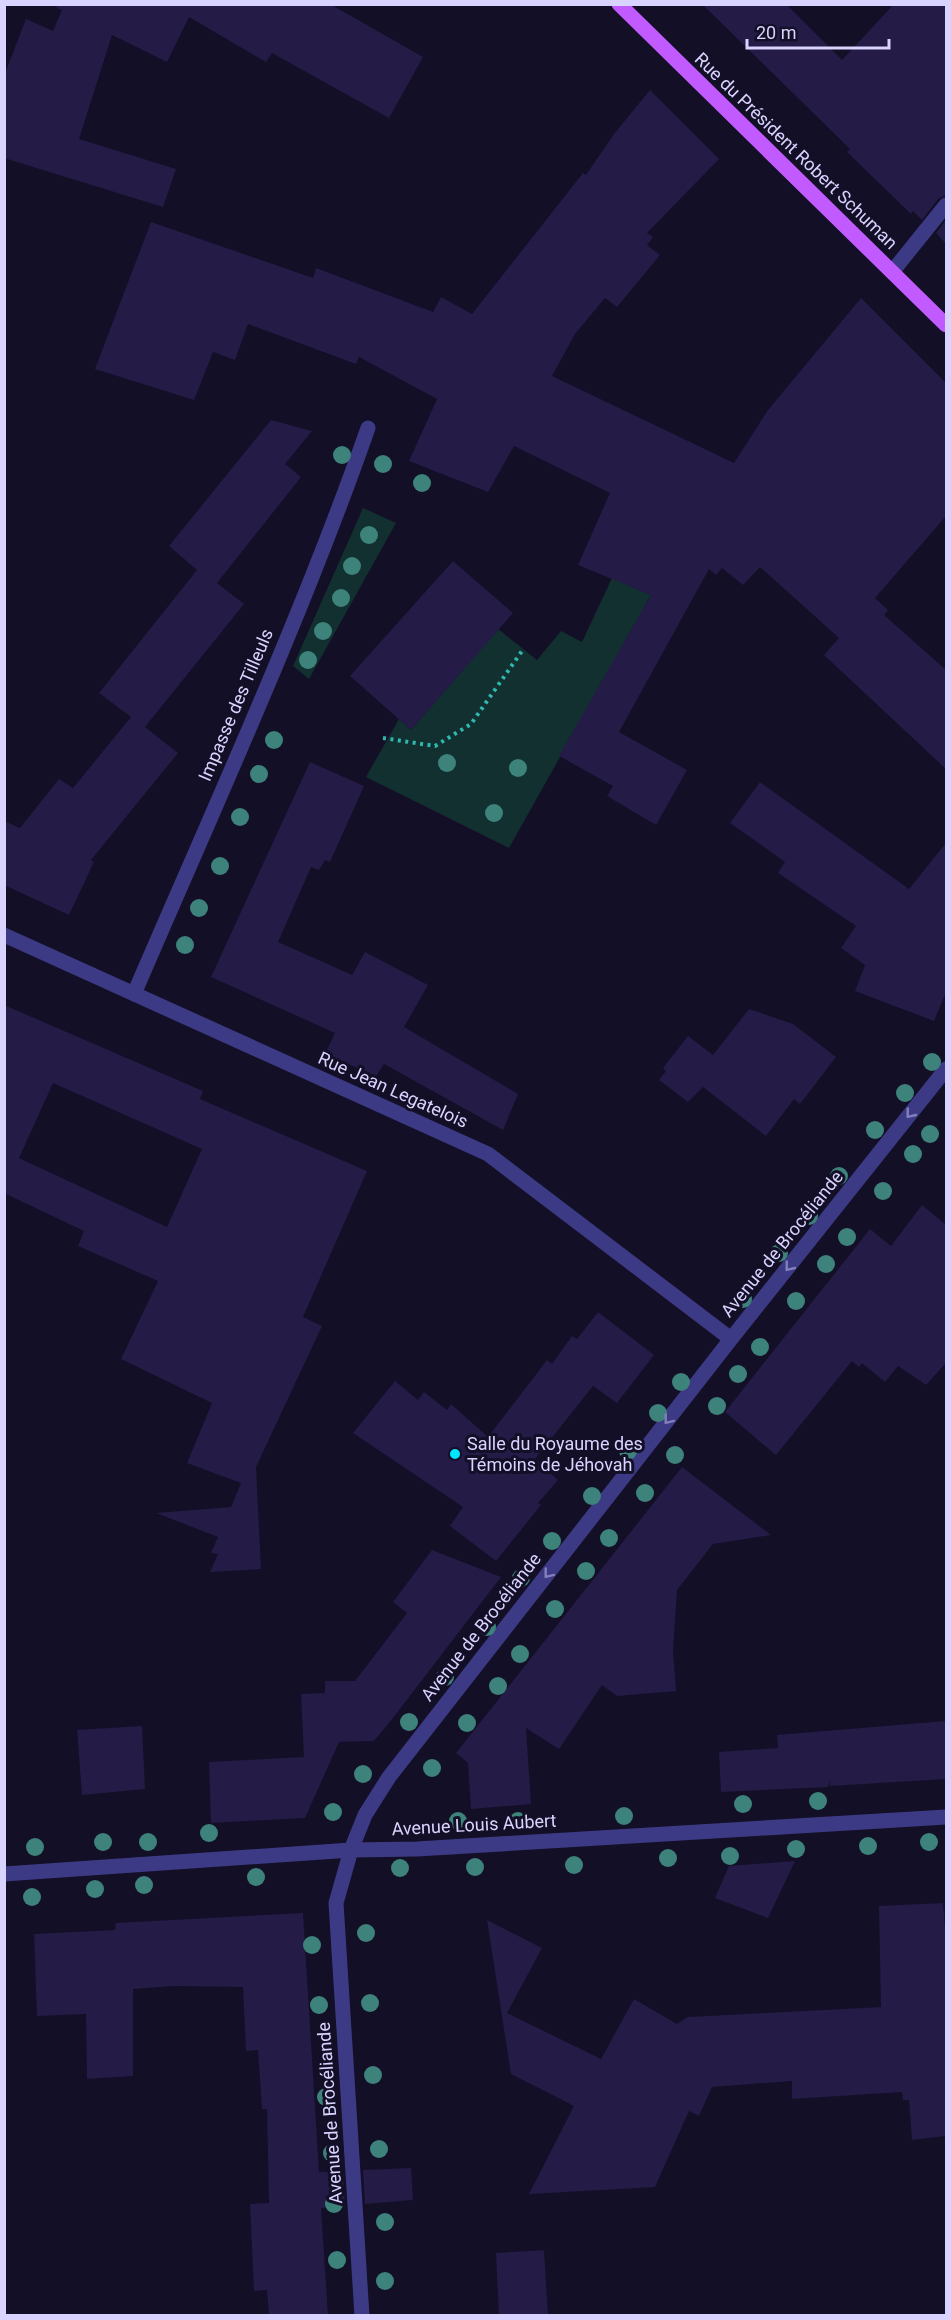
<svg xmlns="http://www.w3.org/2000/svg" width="951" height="2320" font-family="Roboto,sans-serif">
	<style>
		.green { fill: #12302f }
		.building { fill: #241b47; fill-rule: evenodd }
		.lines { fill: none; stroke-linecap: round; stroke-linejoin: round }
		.path { stroke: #2fb8b0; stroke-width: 4; stroke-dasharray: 3 4.5; stroke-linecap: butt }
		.minor { stroke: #3d3a85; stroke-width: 15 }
		.major { stroke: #c25bff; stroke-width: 15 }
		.tree { fill: #3d827b }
		.oneway { stroke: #837fbc }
		.poi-dot { fill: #00e5ff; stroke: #130f26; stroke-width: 2 }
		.labels { text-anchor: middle; stroke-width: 6; stroke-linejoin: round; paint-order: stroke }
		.street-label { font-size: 18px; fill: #d9d4ff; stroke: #130f26 }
		.poi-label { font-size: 18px; fill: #d9d4ff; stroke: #130f26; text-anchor: start }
	</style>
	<rect width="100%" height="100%" fill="#130f26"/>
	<!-- green -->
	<path class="green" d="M363,508l33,15 -87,156 -16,-13z
		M612,578l39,17 -142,253 -143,-71 33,-58 12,11 87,-101 39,31 24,-29 21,11z"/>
	<!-- building -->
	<path class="building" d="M50,4h280l93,53 -34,61 -117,-65 -6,9 -77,-45 -22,45 -55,-27 -33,104 97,30 -13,38 -159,-49v-82l22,-57 27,12 9,-21z
		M702,4h84l56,56 52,-56h52v191l-8,4 -16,21 -9,-9 -2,3 -64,-62 3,-3z
		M650,90l69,69 -72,74 6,4 -6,8 13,10 -43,52 -12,-9 -30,36 -23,42 182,87 34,-53 93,-112 85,85v133l-71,82 13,12 -4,5 62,55v99l-122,-114 15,-17 -79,-71 -17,18 -21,-17 -6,7 -7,-6 -90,163 68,38 -31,55 -49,-29 6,-10 -54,-30 92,-161 -73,-30 32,-72 -96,-47 -26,46 -79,-31 28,-62 -78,-42 -3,7 -108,-40 -13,36 -22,-8 -19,48 -99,-31 56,-147 162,56 3,-10 117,44 8,-15 31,17 111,-141 3,2 28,-41z
		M946,220v24l-10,-11z
		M271,420l41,11 -27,33 16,13 -84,106 27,21 -99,123 33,26 -87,107 3,2 -25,53 -65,-30v-64l16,7 39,-49 14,9 58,-71 -32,-24 98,-123 -28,-24z
		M453,561l60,52 -102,117 -61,-54z
		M310,762l54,24 -34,76 -5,-2 -6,10 -8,-3 -33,75 74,33 13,-23 63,33 -24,42 114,67 -15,36 -119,-66 -8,12 -51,-22 10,-21 -124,-56z
		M760,782l149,107 37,-46v149l-12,29 -79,-30 10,-26 -24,-17 15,-22 -78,-53 7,-11 -55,-39z
		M4,1005l199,86 -3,8 167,72 -64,146 19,9 -66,141 5,102 -51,3 8,-18 -7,-1 7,-16 -62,-24 75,-6 10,-24 -54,-20 25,-60 -91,-44 37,-78 -80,-35 6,-15 -80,-38zM53,1083l149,66 -35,78 -148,-69z
		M749,1009l44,15 43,33 -36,47 -6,-5 -28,37 -63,-49 -15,15 -29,-22 7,-9 -3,-3 25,-32 25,19z
		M922,1205l24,20v138l-20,22 -28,-19 -13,16 -23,-19 -3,4 -7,-6 -76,94 -51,-43 145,-183 21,17z
		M598,1312l56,43 -37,48 -24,-17 -58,73 23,21 -20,23 3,2 -45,56 -46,-35 13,-19 -110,-74 42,-52 23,19 6,-8 23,18 4,-6 37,33 59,-77 5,4 20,-28 5,3z
		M682,1467l89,68 -58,9 -36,46 -4,60 3,41 -59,5 -15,-11 -43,64 -33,-21 5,76 -60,5 -3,-46 -12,-10z
		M432,1550l69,27 -108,141 -19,23 -35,1 -34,76 -94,5 -2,-61 95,-5 -3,-63 24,-1v-12h30l52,-68 -14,-11z
		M946,1721v58l-116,7v-5l-2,6 -107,5 -2,-40 59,-4 -1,-13z
		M142,1726l3,63 -63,6 -5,-65z
		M795,1861l-27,57 -53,-20 14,-32z
		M943,1903l2,24h1v209l-34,4 -3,-40h-6l-1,-8 -110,7v-18l-80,6 -13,29 -10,-5 -34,76 -126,7 45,-88 -63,-32 -24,-154 55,28 -35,65 94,46 33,-60 43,25 11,-7 193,-10 -2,-101z
		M303,1913l16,259 24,-1 2,35 -24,2 7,108h-59l-2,-26 -13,1 -4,-87 19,-1 -2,-94h-5l-4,-59 -12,1 -3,-64 -69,-1 -41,3v87l-46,3 -1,-65 -49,2 -3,-82 81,-4 1,-7z
		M411,2168l2,32 -48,4 -2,-34z
		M544,2250l4,66h-49l-3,-63z"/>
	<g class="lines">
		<!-- path -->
		<path class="path" d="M383,738l52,8 36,-22 51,-73"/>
		<!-- minor -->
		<path class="minor" d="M892,272l54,-67
			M4,935l484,219 243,185
			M134,994c80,-186 167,-375 234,-566
			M4,1874l347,-24 66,-1 529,-32
			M362,2316l-26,-413 15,-53 14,-35 24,-38 342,-438 215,-270"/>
		<!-- major -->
		<path class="major" d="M619,4l327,321"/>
	</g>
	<!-- trees -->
	<g class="tree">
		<circle cx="342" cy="455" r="9"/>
		<circle cx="383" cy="464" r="9"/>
		<circle cx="422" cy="483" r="9"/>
		<circle cx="369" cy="535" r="9"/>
		<circle cx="352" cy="566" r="9"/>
		<circle cx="341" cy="598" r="9"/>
		<circle cx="323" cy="631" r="9"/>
		<circle cx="308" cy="660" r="9"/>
		<circle cx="274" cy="740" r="9"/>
		<circle cx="447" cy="763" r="9"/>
		<circle cx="518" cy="768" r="9"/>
		<circle cx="259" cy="774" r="9"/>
		<circle cx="494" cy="813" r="9"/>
		<circle cx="240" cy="817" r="9"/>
		<circle cx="220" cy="866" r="9"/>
		<circle cx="199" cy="908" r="9"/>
		<circle cx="185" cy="945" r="9"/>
		<circle cx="932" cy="1062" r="9"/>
		<circle cx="905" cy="1093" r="9"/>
		<circle cx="875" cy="1130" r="9"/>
		<circle cx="930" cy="1134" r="9"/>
		<circle cx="913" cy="1154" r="9"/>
		<circle cx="839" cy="1176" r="9"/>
		<circle cx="883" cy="1191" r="9"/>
		<circle cx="809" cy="1216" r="9"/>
		<circle cx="847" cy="1237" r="9"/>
		<circle cx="779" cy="1253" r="9"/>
		<circle cx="826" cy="1264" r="9"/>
		<circle cx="743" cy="1299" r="9"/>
		<circle cx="796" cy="1301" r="9"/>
		<circle cx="760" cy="1347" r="9"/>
		<circle cx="738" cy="1374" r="9"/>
		<circle cx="681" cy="1382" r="9"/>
		<circle cx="717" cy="1406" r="9"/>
		<circle cx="658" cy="1413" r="9"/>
		<circle cx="628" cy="1451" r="9"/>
		<circle cx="675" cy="1455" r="9"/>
		<circle cx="645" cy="1493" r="9"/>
		<circle cx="592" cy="1496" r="9"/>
		<circle cx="609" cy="1538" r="9"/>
		<circle cx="552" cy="1541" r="9"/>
		<circle cx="586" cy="1571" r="9"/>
		<circle cx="521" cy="1578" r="9"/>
		<circle cx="555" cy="1609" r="9"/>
		<circle cx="487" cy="1627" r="9"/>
		<circle cx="520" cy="1654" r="9"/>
		<circle cx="445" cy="1677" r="9"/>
		<circle cx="498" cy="1686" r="9"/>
		<circle cx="409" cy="1722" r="9"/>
		<circle cx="467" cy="1723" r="9"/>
		<circle cx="432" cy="1768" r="9"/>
		<circle cx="363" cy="1774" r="9"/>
		<circle cx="818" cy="1801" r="9"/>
		<circle cx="743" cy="1804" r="9"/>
		<circle cx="333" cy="1812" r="9"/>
		<circle cx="624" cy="1816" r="9"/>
		<circle cx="458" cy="1821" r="9"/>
		<circle cx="518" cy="1821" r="9"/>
		<circle cx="209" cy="1833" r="9"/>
		<circle cx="103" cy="1842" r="9"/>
		<circle cx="148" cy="1842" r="9"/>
		<circle cx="929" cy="1842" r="9"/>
		<circle cx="868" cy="1846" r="9"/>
		<circle cx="35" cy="1847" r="9"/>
		<circle cx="796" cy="1849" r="9"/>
		<circle cx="730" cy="1856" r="9"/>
		<circle cx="668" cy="1858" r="9"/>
		<circle cx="574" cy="1865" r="9"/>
		<circle cx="475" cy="1867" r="9"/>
		<circle cx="400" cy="1868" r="9"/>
		<circle cx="256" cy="1877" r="9"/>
		<circle cx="144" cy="1885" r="9"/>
		<circle cx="95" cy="1889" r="9"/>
		<circle cx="32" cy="1897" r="9"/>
		<circle cx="366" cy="1933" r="9"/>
		<circle cx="312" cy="1945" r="9"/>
		<circle cx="370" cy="2003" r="9"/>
		<circle cx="319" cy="2005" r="9"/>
		<circle cx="373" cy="2075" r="9"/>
		<circle cx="326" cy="2097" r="9"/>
		<circle cx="379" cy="2149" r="9"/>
		<circle cx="332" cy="2153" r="9"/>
		<circle cx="334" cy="2204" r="9"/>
		<circle cx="385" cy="2222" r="9"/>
		<circle cx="337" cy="2260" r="9"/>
		<circle cx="385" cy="2281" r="9"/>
	</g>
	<!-- one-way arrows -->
	<defs><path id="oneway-chevron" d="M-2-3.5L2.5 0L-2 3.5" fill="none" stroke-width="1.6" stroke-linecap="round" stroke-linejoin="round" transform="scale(1.5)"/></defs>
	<g class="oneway">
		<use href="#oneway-chevron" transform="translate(910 1114) rotate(129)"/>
		<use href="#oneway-chevron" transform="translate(789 1267) rotate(129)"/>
		<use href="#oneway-chevron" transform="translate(668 1420) rotate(128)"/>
		<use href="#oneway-chevron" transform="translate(548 1574) rotate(128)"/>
	</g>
	<!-- markers -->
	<circle class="poi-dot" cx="455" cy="1454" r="6"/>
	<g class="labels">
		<!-- street labels -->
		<g class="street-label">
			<text transform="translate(796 151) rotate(44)" y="6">Rue du Président Robert Schuman</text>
			<text transform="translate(236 705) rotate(-67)" y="6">Impasse des Tilleuls</text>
			<text transform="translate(393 1090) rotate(24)" y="6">Rue Jean Legatelois</text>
			<text transform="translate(782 1244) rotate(-51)" y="6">Avenue de Brocéliande</text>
			<text transform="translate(481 1627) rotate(-52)" y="6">Avenue de Brocéliande</text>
			<text transform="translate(474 1825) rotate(-3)" y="6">Avenue Louis Aubert</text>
			<text transform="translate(330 2113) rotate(-94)" y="6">Avenue de Brocéliande</text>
		</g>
		<!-- poi labels -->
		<g class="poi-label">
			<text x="467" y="1450">Salle du Royaume des<tspan x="467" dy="21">Témoins de Jéhovah</tspan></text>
		</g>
	</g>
	<!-- border -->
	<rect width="951" height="2320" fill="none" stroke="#d9d4ff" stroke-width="12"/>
	<!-- scale -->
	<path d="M747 39v9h142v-9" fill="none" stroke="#d9d4ff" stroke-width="3"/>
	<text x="756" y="39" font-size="18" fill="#d9d4ff" stroke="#130f26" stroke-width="4.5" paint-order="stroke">20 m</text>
</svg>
